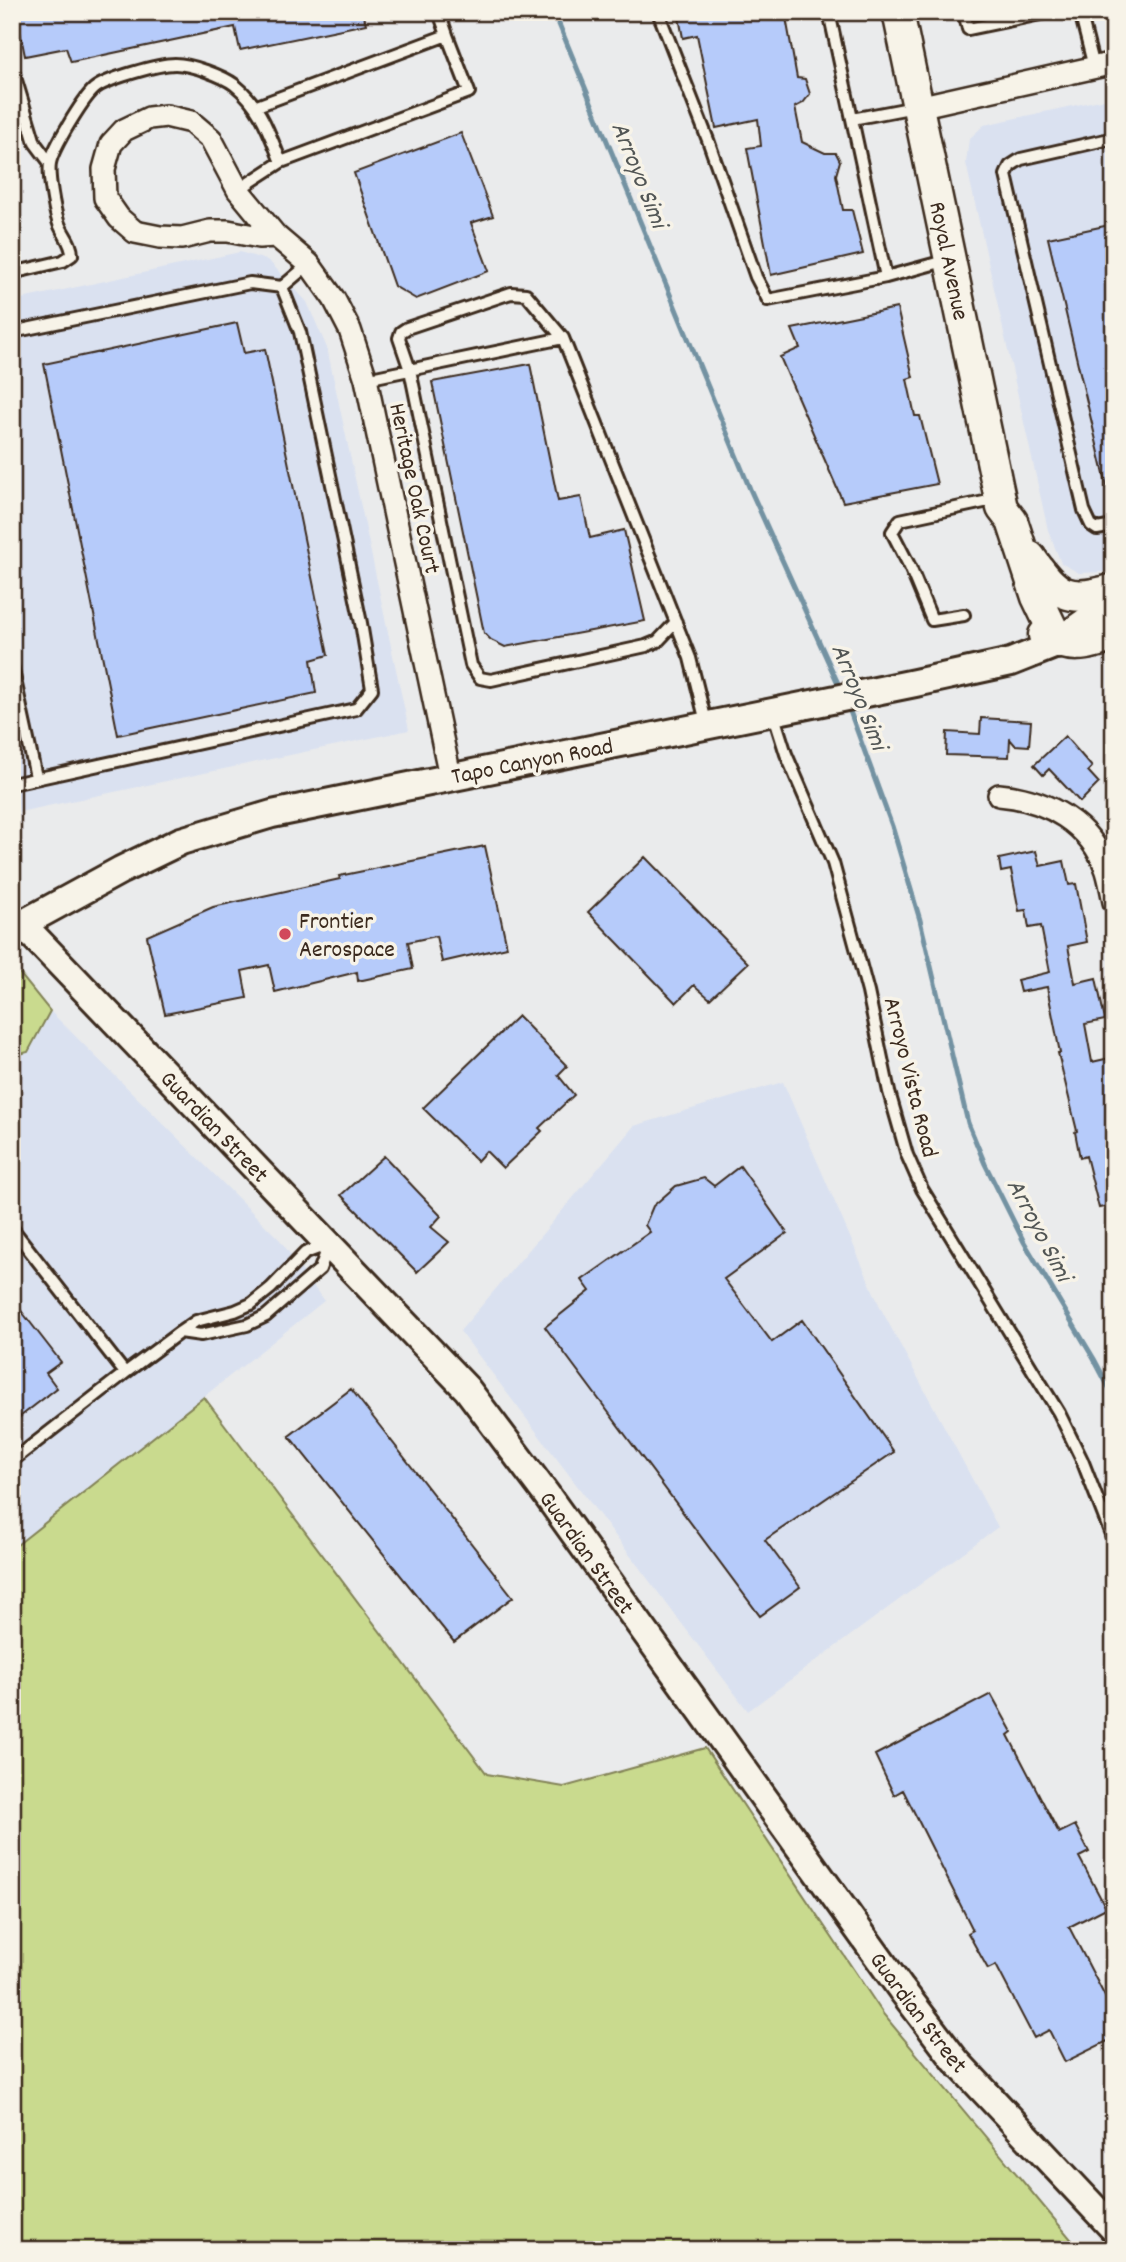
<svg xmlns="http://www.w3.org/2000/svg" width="1126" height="2262" font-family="Dekko,sans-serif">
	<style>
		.built { fill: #dae1f0 }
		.green { fill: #c9da8e; stroke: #828256; stroke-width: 2 }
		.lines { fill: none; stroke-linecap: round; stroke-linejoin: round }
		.stream { stroke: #7392a2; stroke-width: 5 }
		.building { fill: #b6cbfa; stroke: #3b2a1e; stroke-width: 2 }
		.service-casing { stroke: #3b2a1e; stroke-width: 16 }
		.minor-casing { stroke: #3b2a1e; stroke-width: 26 }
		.tertiary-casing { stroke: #3b2a1e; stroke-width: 32 }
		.secondary-casing { stroke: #3b2a1e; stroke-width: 35 }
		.service { stroke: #f7f3e8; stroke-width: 10 }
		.minor { stroke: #f7f3e8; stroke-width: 21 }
		.tertiary { stroke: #f7f3e8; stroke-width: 26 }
		.secondary { stroke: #f7f3e8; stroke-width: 30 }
		.poi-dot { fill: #d1495b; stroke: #f7f3e8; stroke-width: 2.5 }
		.labels { text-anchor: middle; stroke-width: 7; stroke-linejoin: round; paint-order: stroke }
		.street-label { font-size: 24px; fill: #3b2a1e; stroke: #f7f3e8 }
		.poi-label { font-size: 24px; fill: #3b2a1e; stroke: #f7f3e8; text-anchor: start }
		.water-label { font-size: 26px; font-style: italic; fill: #525655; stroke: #f7f3e8 }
	</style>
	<rect width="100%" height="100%" fill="#eaebec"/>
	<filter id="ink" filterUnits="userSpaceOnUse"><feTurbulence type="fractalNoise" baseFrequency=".0143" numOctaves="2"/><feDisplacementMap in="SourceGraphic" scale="14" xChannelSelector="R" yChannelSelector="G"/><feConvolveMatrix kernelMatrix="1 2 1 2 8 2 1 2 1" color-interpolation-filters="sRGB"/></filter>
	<g filter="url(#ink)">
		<!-- built -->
		<path class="built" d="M1114,97v472l-11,3 -24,1 -18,-10 -13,-33 -82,-367 3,-24 15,-14z
			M240,252l29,9 38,41 20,46 82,382 -390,82 -7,-29v-482z
			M50,1011l230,229 44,61 -312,248v-493l16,-4z
			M783,1082l98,227 117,218 -250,184 -288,-380 174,-205z"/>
		<!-- green -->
		<path class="green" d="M12,964l38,47 -22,41 -16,4z
			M204,1397l283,377 77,13 141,-39 179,267 196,235h-1068v-701z"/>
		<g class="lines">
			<!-- stream -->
			<path class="stream" d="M554,12l196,477 91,201
				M848,706l44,120 28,94 48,203 17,41 39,78 70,117 20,38"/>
		</g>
		<!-- building -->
		<path class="building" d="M16,12h347l3,12 -126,26 -5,-23 -164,35 -5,-14 -41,8z
			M678,12h107l12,66 8,1 5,15 -7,9 -8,4 7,35 23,11h11l4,8 -4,14 7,35h9l11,44 -92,21 -24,-127 14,-2 -3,-27 -42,9 -19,-93 -14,3z
			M461,133l32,83 -22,7 18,48 -73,28 -22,-13 -40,-113z
			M1114,224v266l-6,1 -60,-253z
			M897,308l16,69 -6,2 8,37h5l17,68 -94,18 -63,-145 20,-9 -8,-19z
			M237,323l7,30 21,-4 63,306 -17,5 5,33 -198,42 -74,-371z
			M530,364l28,137 23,-4 9,41 34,-8 21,91 -140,26 -14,-7 -7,-7 -52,-251z
			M981,718l50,3 -2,25 -14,-1 -5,-6 -1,18 -63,-2 1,-23 33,2z
			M1065,736l27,31 -4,4 11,12 -19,19 -31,-33 -6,6 -9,-10z
			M485,846l22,101 -65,15 -6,-26 -28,6 5,27 -55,12 -1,-9 -82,20 -6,-27 -27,6 5,27 -82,16 -18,-78 66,-29 127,-28 -1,-3z
			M1036,851l4,15 24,-5 5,24 7,-1 11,58 -19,4 7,37 21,-5 9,42 -20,4 7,38 22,-5v148l-15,3 -13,-52 -6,2 -5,-26 2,-1 -19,-78h2l-13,-66 -27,5 -3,-12 33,-8 -9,-46 -12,2 -3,-18 -7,1 -8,-41 -10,2 -2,-13z
			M645,857l103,106 -38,36 -16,-14 -18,18 -88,-91z
			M518,1016l49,50 -9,9 16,20 -35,33 3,3 -39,37 -17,-17 -9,10 -54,-53z
			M384,1156l57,60 -10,11 18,15 -32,30 -76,-77z
			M740,1166l47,67 -63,46 48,63 30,-22 92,132 -129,88 35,47 -40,29 -215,-289 45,-36 -8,-11 68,-48 -5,-7 8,-19 23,-20 28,-8 10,8z
			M12,1299l49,63 -15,11 11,15 -45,35z
			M351,1389l162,208 -59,45 -165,-206z
			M991,1694l21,38 -4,3 51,98 16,-8 14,27 -10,5 27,51 -37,19 45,87v24l-49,24 -16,-32 -15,8 -38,-73 -8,4 -20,-36 5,-3 -70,-140 -9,5 -19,-40z"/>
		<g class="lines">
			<!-- service casing -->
			<g class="service-casing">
				<path id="service" d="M439,12l8,23
					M658,12l50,128 48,137 12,23 118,-23 -57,-265
					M964,12l4,17 82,-17
					M1080,12l14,55
					M12,67l23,76 15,20
					M852,119l63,-12
					M1114,138l-93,21 -11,7 -4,9 78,335 7,15 6,4 17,-3
					M238,190l43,-28 188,-70 -22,-57 -190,71
					M12,273l51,-12 9,-6c0,-13 -10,-21 -14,-34 -4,-13 -10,-45 -8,-58 3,-15 32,-63 44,-74 11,-10 65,-25 81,-25 16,0 48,12 60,21 26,21 34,48 46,77
					M886,277l62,-17
					M12,332l238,-49 32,4
					M563,338l-37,-44 -15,-1 -104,35 -6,4 -2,6 11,32 61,295 9,13 11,2 155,-34 12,-5 18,-19
					M366,379l197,-41 127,320 17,68
					M964,615l-32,5 -22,-53 -18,-35 8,-12 98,-21
					M12,666l24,111
					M773,713l13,41 47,109 35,129 21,100 18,63 15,34 137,224 23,47 32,82
					M12,784l344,-75 16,-20 -11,-66 -61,-291 -18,-45 27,-23
					M12,1228l113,145 55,-41
					M329,1244l-9,25 -54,47 -19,9 -46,10 -21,-3 16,-11 39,-10 16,-7 20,-16 34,-35z
					M12,1461l113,-88"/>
			</g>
			<!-- minor casing -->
			<g class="minor-casing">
				<path id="minor" d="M918,107l196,-44
					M276,236l-17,1 -31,-6h-18l-28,7 -22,-1 -25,-5 -16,-14 -14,-20 -1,-29 7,-25 13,-14 25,-12 17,-2 25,6 20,17 27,51 38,46 33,28 25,35 16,31 16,49 84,397
					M999,795c47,4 92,28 108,76 3,10 5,21 7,31"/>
			</g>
			<!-- tertiary casing -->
			<g class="tertiary-casing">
				<g id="tertiary">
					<path id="s1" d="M1059,643l-48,19 -96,21 -643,131 -91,27 -60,29 -99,54 445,465 79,105 355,495 55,72 158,168"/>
				</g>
			</g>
			<!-- secondary casing -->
			<g class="secondary-casing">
				<g id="secondary">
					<path id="s2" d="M898,12l104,496 10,13 25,76 22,46"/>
					<path d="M1030,557c27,39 38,46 84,32"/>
					<path d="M1044,635c26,15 42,11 70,1"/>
					<path d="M1059,643l28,-20 27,-10"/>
				</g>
			</g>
			<!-- service -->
			<use href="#service" class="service"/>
			<!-- minor -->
			<use href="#minor" class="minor"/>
			<!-- tertiary -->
			<use href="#tertiary" class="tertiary"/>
			<!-- secondary -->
			<use href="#secondary" class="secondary"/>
		</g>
	</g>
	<!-- markers -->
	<circle class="poi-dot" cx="285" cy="934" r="7"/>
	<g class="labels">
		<!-- street labels -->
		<g class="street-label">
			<text dy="8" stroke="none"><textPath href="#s2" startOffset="254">Royal Avenue</textPath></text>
			<text transform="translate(416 488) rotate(78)" y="8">Heritage Oak Court</text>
			<text transform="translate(532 760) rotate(-11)" y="8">Tapo Canyon Road</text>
			<text transform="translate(912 1077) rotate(76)" y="8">Arroyo Vista Road</text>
			<text dy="8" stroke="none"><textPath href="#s1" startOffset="1360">Guardian Street</textPath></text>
			<text dy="8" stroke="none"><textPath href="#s1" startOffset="1927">Guardian Street</textPath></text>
			<text dy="8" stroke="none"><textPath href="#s1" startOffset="2494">Guardian Street</textPath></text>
		</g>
		<!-- poi labels -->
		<g class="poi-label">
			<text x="299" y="928">Frontier<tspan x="299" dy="28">Aerospace</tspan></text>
		</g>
		<!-- water labels -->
		<g class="water-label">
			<text transform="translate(641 174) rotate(68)" y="9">Arroyo Simi</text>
			<text transform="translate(861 696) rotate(68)" y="9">Arroyo Simi</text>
			<text transform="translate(1041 1229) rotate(62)" y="9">Arroyo Simi</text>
		</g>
	</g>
	<!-- margin -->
	<rect width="1126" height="2262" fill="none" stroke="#f7f3e8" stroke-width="42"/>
	<rect x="21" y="21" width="1084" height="2220" fill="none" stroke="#3b2a1e" stroke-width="2.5" filter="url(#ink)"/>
</svg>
